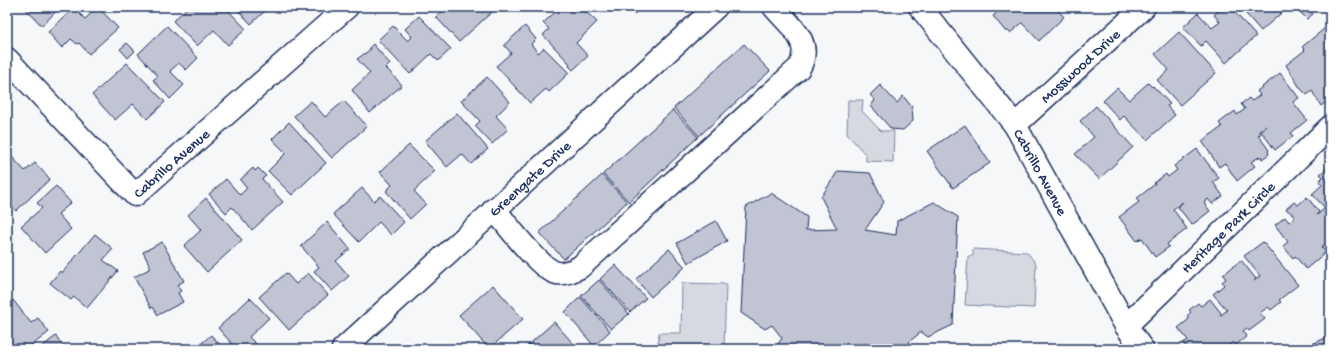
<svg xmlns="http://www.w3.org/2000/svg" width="1337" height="356" font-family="'Gochi Hand',sans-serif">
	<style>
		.green { fill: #d6d9e2; stroke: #7884a0 }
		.building { fill: #c0c4d3; stroke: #1b2f5e }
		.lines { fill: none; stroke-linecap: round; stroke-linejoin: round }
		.minor-casing { stroke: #1b2f5e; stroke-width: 25 }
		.minor { stroke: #fff; stroke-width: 22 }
		.labels { text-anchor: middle; stroke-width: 4; stroke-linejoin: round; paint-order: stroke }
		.street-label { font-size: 15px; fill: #1b2f5e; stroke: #fff }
	</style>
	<rect width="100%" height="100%" fill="#f6f7f9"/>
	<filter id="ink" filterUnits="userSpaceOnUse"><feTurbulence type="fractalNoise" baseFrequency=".025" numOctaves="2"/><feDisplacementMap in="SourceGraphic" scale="8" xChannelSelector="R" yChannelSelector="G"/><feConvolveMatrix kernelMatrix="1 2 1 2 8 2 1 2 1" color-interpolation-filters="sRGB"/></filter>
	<g filter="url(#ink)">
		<!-- green -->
		<path class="green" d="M848,100h15l-1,11 19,20h13l-1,31 -27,-1v-6l-19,-21z
			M973,249l54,3 9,12 -2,44 -69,-3 3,-49h5z
			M682,283l44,1 -2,65h-61l-5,-5 1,-11h22z"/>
		<!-- building -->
		<path class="building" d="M60,7l-18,19 -17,-18 1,-1z
			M98,7l20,21 -29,26 -10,-11 -2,1 -6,-5 -9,9 -14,-16 26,-24 11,11z
			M188,7h37l21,22 -18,16 -14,-15 -17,16 -24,-25z
			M235,7h27l3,4 -14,13z
			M447,7h44l3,3 -35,32 -23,-25z
			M561,7h20l16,15 -21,21 12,13 -15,14 -4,-4 1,-2 -27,-29 6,-6 -6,-6z
			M600,7h16l-6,5 -2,-3 -3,3z
			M628,7h15l-9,7z
			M1003,7h52l9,10 -25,24 -17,-18 -12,10 -3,-3 -1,2 -13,-16z
			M1222,7h8l26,29 -30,27 -20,-22 -5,5 -18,-19 15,-14 14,15 8,-6 -6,-7z
			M1240,7h48l-27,24z
			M1307,7l6,7 -6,5 -11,-11z
			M419,16l32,33 -13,12 -7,-7 -21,20 -32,-34 15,-14 15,15 4,-4 -7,-8z
			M1330,24v75l-9,7 -9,-15 -5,4 -7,-7 -14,-23 19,-15 -3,-3z
			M167,26l31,32 -12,12 -7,-7 -9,8 14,14 -14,14 -17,-19 5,-4 -20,-22z
			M525,26l11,13 -5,5 7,9 6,-5 25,25 -20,19 -3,-3 -16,14 -34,-37 15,-13 -7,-8z
			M1179,32l37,41 -36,32 -23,-25 12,-10 -14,-16z
			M127,43l8,8 -7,7 -8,-9z
			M373,44l17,20 -4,4 16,17 -32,28 -18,-23 18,-17 -13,-14 14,-10 -2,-1z
			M744,44l26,27 -71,65 -25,-28z
			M127,63l38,39 -18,17 -14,-15 -18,16 -23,-25z
			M1280,73l19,25 -6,4 14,18 -16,13 2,3 -18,14 -14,-19 5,-5 -7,5 2,3 -3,1 11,15 -1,1 1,3 -7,5 -1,-3 -10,6 4,4 -18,15 -12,-18 -6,4 -17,-26 20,-14 -3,-4 16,-12 2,4 8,-6 -4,-5 8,-6 3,3 8,-6 -3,-4z
			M487,77l23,25 -14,14 12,13 -16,15 -17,-18 5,-5 -19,-20z
			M1148,83l4,4 1,-1 17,18 -3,2 8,9 -28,25 -23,-24 -4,4 -17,-19 14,-13 12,12z
			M880,85l17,18 6,-7 9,11 1,14 -10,9 -12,-1 -20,-23 4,-6 -5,-5z
			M311,101l14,16 19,-16 23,25 -35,32 -38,-42z
			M1096,106l37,41 -34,32 -24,-25 19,-17 -14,-16z
			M673,110l25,27 -69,65 -26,-28z
			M457,113l31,36 -17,15 -9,-10 -15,13 -22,-26z
			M289,122l37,41 -34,32 -24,-24 18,-18 -14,-14z
			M965,125l25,38 -37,25 -26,-37z
			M409,145l26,26 -21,20 12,13 -16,15 -24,-28 6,-6 -12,-13z
			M1197,149l22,29 -6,4 10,14 -11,8 -4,-5 -4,4 6,8 -18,14 -14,-18 5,-5 -10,7 14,20 -20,15 2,3 -14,10 -13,-19 -5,3 -18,-24 20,-15 -3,-3 19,-15 -1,-1 12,-9 2,3 9,-7 -3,-4z
			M12,157l13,14 10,-8 15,16 -34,32 -9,-10v-40z
			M1330,165v76l-9,6 5,5 -20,17 -11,-13 -2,2 -10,-12 5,-4 -13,-17 10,-8 4,5 6,-6 -9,-7 8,-7 4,3 9,-8 12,15 -2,3 8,-7 -13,-14 10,-9 -3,-4 4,-4 -3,-3z
			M253,168l2,3 3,-3 8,8 -4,3 21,23 -31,28 -20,-23 -6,6 -17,-19 17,-15 14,16 7,-7 -7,-8z
			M838,171l32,2 14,29 -19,28 31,5 1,-14 37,-19 24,15 -5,108 -25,12 -7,-5 -12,10 4,7h-132l-3,-5 4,-6 -10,-13 -7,4 -24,-16 5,-106 25,-14 36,24 -1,13 31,-1 -16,-32z
			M602,175l25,27 -63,57 -25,-26z
			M56,186l15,17 -13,11 13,15 -26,24 -24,-27 21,-18 -5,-5z
			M362,188l12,13 6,-5 24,26 -13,13 -12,-13 -20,20 -26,-28z
			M206,198l36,42 -35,32 -23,-26 17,-16 -13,-15z
			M716,221l11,20 -39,22 -11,-20z
			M327,222l23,27 -14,12 13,15 -17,15 -18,-20 5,-4 -18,-21z
			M95,234l18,15 -10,11 15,11 -31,37 -13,-11 -3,3 -21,-17 10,-12 2,2z
			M162,242l22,39 -7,4 4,6 -3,2 5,9 -25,13 -5,-8 -2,1 -17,-31 17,-9 -8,-16z
			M1263,242l35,43 -19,15 2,2 -10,8 -3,-3 -8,6 5,6 -16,12 -2,-3 -4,3 4,5 -11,9 -3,-3 -8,7h-37l-5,-6 5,-3 -10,-12 11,-9 -2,-3 4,-4 -2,-2 9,-7 3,3 9,-7 11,14 -1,3 7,-6 -14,-16 11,-9 -2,-3 4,-3 -3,-4 18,-15 15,19 -2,2 6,-5 -16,-20z
			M669,249l16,18 -34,30 -15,-18z
			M615,265l31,33 -16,14 -30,-33z
			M286,273l10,11 12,-11 20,22 -39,35 -30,-33z
			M599,280l30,34 -18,15 -30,-33z
			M493,285l30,34 -34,30 -30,-34z
			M580,297l30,34 -16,15 -29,-34z
			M250,298l19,20 -20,19 12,12h-29l2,-3 -16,-18z
			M13,300l18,23 7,-5 11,14 -22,17h-20v-10l3,-2 -3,-3v-30z
			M554,322l24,27h-54z
			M211,335l13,14h-29z
			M56,336l9,13h-26z
			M1330,336v13h-16l-2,-5z"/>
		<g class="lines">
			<!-- minor casing -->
			<g class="minor-casing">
				<g id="minor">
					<path id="s1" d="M920,7l95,118 111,201 16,23"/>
					<path id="s2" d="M7,59l128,136 212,-188"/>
					<path id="s3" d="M1015,125l129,-118"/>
					<path d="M494,209c13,15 45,60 63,64 9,1 15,-2 23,-6l219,-199c15,-26 -9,-42 -25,-61"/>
					<path id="s4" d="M1126,326l204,-199"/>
					<path id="s5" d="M343,349l373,-342"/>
				</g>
			</g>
			<!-- minor -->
			<use href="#minor" class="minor"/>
		</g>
	</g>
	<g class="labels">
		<!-- street labels -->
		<g class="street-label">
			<text dy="5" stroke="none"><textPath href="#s3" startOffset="88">Mosswood Drive</textPath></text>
			<text dy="5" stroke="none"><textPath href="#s2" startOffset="235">Cabrillo Avenue</textPath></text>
			<text dy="5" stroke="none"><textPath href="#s1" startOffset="205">Cabrillo Avenue</textPath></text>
			<text dy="5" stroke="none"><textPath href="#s5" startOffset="253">Greengate Drive</textPath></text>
			<text dy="5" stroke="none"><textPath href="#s4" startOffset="142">Heritage Park Circle</textPath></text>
		</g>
	</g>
	<!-- margin -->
	<rect width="1337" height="356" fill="none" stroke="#fff" stroke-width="24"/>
	<rect x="12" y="12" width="1313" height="332" fill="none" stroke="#1b2f5e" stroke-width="1.5" filter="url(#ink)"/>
</svg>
